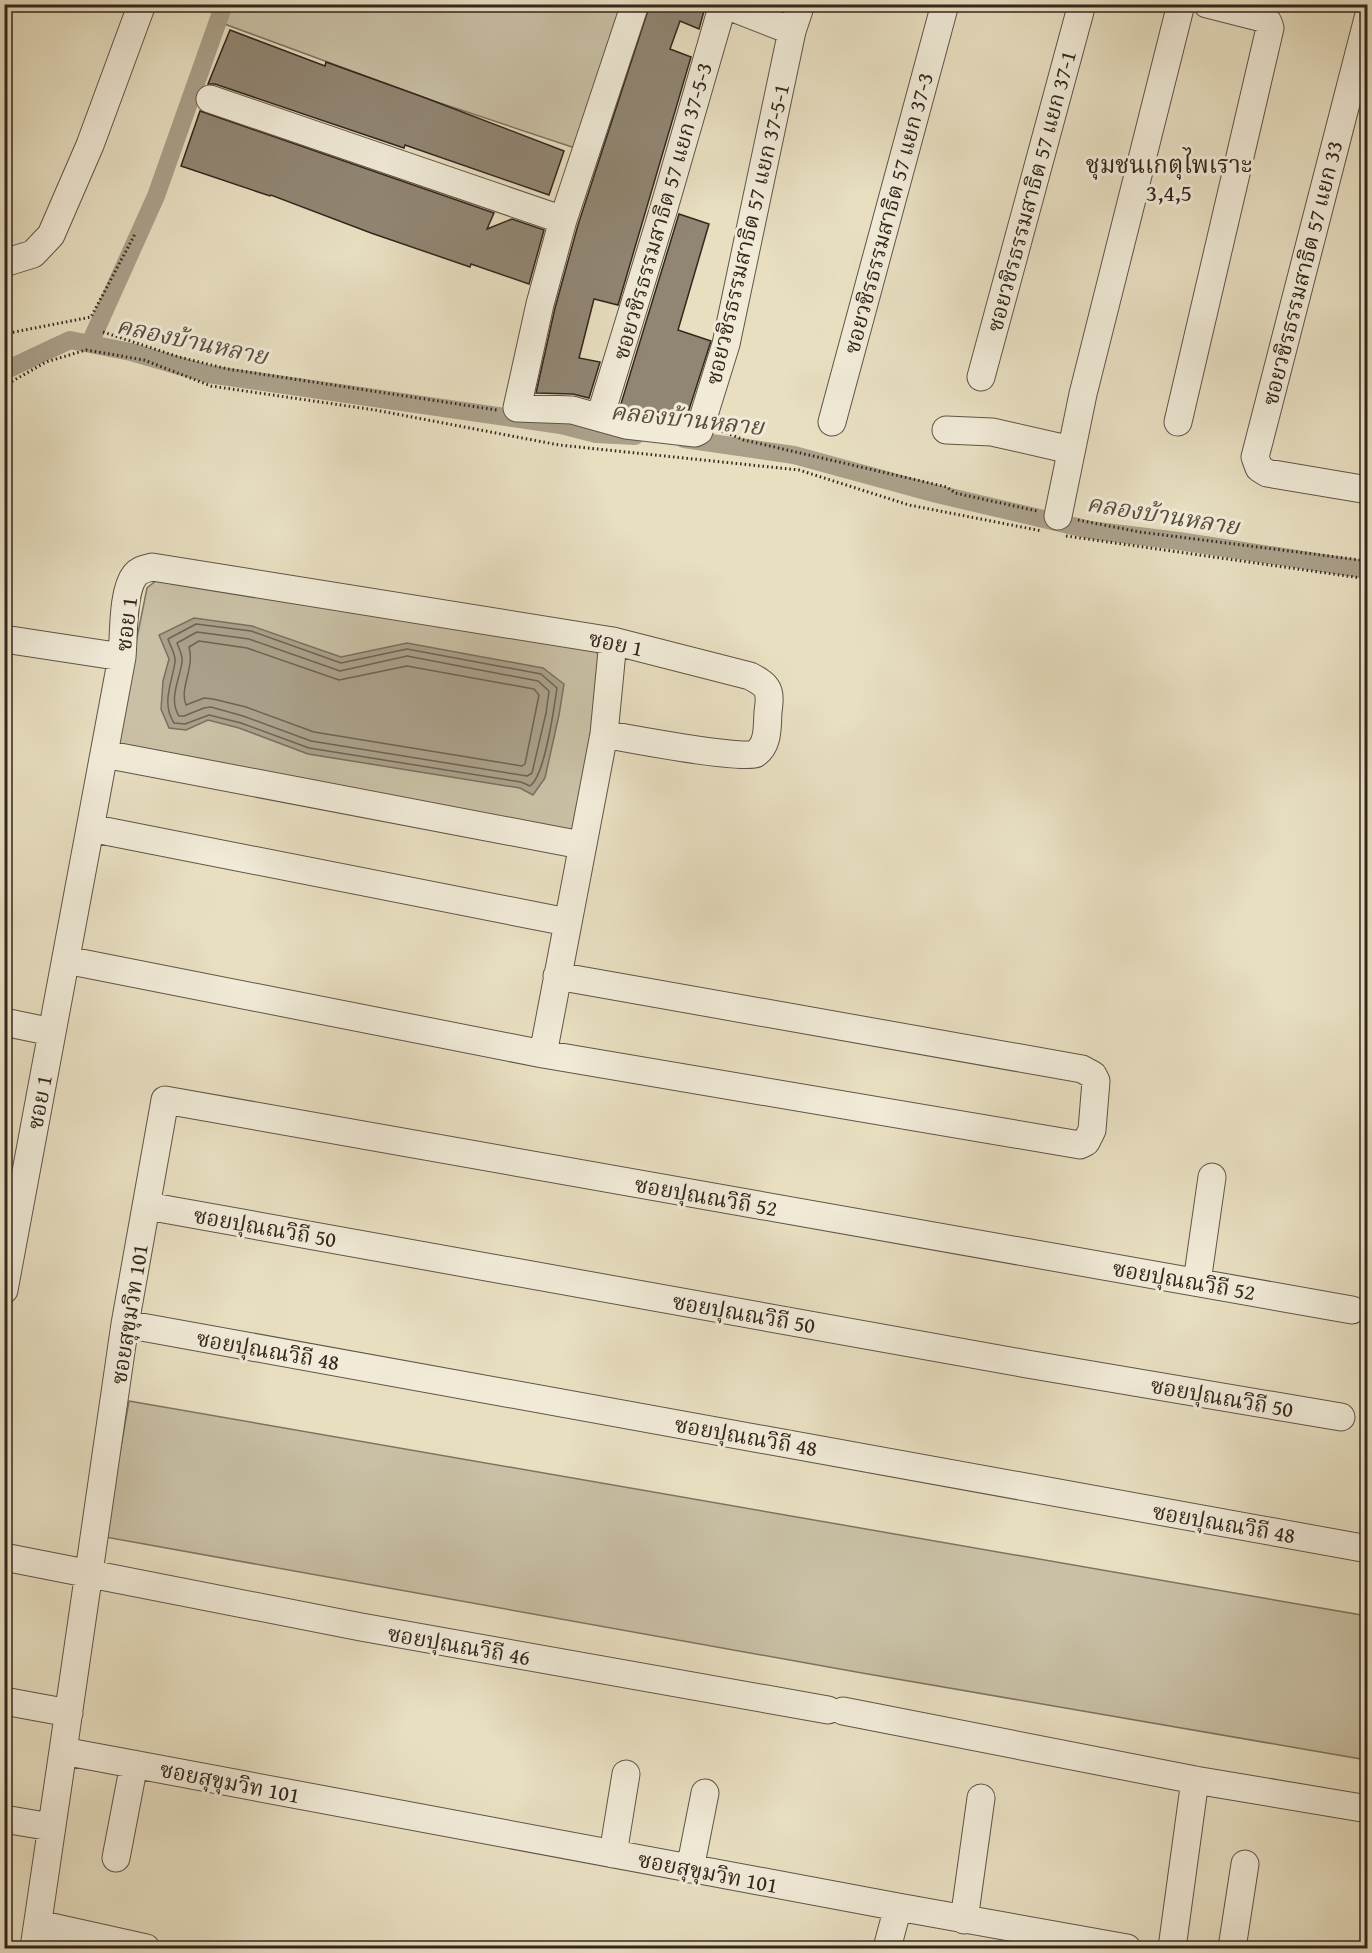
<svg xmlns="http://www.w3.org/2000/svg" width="1372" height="1953" font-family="'Gentium Book Plus','Noto Serif Thai',serif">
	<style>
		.green { fill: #c9c0a5; stroke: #7e7362; stroke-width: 1.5 }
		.water { fill: #aaa08a; stroke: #7a6f5f; stroke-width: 1.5 }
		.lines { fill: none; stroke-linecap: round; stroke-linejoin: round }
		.shore { stroke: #6e6354; stroke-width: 1.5 }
		.canal { stroke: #aaa08a; stroke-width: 18 }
		.building { fill: #918673; stroke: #33261e; stroke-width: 1.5 }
		.minor-casing { stroke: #605447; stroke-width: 29 }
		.path { stroke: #33261e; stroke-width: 3; stroke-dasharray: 1.5 3; stroke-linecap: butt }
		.minor { stroke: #f0ead7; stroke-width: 27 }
		.labels { text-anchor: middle; stroke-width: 6; stroke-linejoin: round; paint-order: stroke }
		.street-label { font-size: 22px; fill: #33261e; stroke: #f0ead7 }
		.neighbourhood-label { font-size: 24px; fill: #33261e; stroke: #f0ead7 }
		.water-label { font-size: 24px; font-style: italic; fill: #574b3e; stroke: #f0ead7 }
	</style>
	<rect width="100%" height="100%" fill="#e8dfc1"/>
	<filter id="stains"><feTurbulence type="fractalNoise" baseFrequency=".00333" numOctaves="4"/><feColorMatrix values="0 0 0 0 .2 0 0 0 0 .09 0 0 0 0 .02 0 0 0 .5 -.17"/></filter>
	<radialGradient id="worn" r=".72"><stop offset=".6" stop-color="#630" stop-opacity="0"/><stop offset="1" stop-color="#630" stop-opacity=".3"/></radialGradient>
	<!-- green -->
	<path class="green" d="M226,4l398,1 -46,144 -150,-50 -209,-77z
		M158,579l438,72 7,12 -30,169 -458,-85 32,-159z
		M129,1401l1238,215v144l-505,-87 -757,-136z"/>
	<!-- water -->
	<path class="water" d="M194,618l58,8 89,31 66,-14 136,25 21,16 -5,31 -14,63 -12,17 -13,-7 -212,-34 -69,-26 -31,-8 -22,10 -17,-2 -8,-19 2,-28 6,-22 -10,-24z"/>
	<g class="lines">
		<!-- shore -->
		<path class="shore" d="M196,624l55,7 90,32 66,-14 134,25 16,14c-3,20 -12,88 -27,98l-9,-4 -212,-34 -68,-25 -32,-8 -24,9 -11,-1c-13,-20 -2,-40 1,-61 1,-8 -5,-16 -7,-23z
			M197,632l52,7 91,32 67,-15 131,25 11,10 -3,22 -14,60 -5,3 -216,-35 -68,-25 -32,-9 -7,1 -20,8h-5c-11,-17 1,-37 3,-54 1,-7 -3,-13 -5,-19z
			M199,641l48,7 92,32 68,-14 127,23 5,6 -14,69 -3,2 -208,-34 -68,-25 -33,-8 -9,-1 -18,7c-7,-17 9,-37 3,-58z"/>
		<!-- canal -->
		<path class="canal" d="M90,343l66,-147 68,-192
			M4,371l66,-31 61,12 77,22 353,51 35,9 39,2
			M684,439l110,16 143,39 153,36 89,11 189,29"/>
	</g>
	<!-- building -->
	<path class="building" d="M650,4h56l-7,25 -19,-8 -10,28 21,8 -73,248 -24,-6 -15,59 21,4 -11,36 -16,-4 -37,-1 19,-85 23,-83z
		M230,30l95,36 1,-4 97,35 141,54 -15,44 -144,-50 -1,3 -189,-64h-7z
		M200,111l294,102 -7,16 25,-10 32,11 -15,54 -58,-20 -1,3 -99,-34 -100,-38 -1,1 -89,-30z
		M679,214l30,10 -31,106 33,11 -24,75 -67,-9z"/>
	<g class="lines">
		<!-- minor casing -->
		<g class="minor-casing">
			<path id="minor" d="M635,4l-72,216 -23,84 -23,104 55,2 54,15 69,8 4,-2 27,-87 66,-313
				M723,4l69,27 9,-27
				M1368,18l-113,439 4,11 8,5 101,17
				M210,99l353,121
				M4,263l29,-9 18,-19 39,-90 52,-141
				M981,377l101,-373
				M600,417l64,-209 59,-204
				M832,422l113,-418
				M1178,422l92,-394 -2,-6 -6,-4 -55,-14
				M946,430l46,2 79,18
				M1058,516l25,-122 98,-390
				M4,639l118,18
				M104,754l477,91
				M90,828l477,94
				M66,960l477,94 537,91 6,-3 6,-12 4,-49 -3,-6 -11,-6 -525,-93
				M4,1022l48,10
				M543,1054l61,-320 9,-93
				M147,1206l880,158 314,53
				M1197,1282l15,-105
				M4,1290l118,-633c2,-21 0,-66 13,-82 5,-6 10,-6 17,-8l461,74 137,35c19,10 21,14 18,36 -1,14 1,33 -13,42 -12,6 -130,-16 -151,-20
				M125,1324l1243,225
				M4,1557l357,70 467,83
				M4,1701l65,12
				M843,1711l352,69 173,29
				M4,1819l47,8
				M613,1854l13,-80
				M116,1858l18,-94
				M690,1869l15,-76
				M898,1907l229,41
				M964,1920l17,-122
				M38,1924l108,24
				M34,1948l29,-197
				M887,1948l11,-41 -835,-156 62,-427 40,-224 1187,210
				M1172,1948l23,-168
				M1232,1948l13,-84"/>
		</g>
		<!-- path -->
		<path class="path" d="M103,332l76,25 49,12 269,41
			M4,334l87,-17 44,-83
			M4,386l42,-24 40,-12 58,10 67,26 164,24 184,35 240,25 110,35 133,26
			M722,431l22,9 203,47 8,6 82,18
			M1078,520l62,12 228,29
			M1066,536l302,43"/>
		<!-- minor -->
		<use href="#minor" class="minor"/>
	</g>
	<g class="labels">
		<!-- street labels -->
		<g class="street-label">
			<text transform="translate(1031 191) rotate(-75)" y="8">ซอยวชิรธรรมสาธิต 57 แยก 37-1</text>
			<text transform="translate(662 211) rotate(-74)" y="8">ซอยวชิรธรรมสาธิต 57 แยก 37-5-3</text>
			<text transform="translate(888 213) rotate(-75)" y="8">ซอยวชิรธรรมสาธิต 57 แยก 37-3</text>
			<text transform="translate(747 234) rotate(-77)" y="8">ซอยวชิรธรรมสาธิต 57 แยก 37-5-1</text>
			<text transform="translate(1302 273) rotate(-76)" y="8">ซอยวชิรธรรมสาธิต 57 แยก 33</text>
			<text transform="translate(126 624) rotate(-83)" y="8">ซอย 1</text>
			<text transform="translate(616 643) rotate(12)" y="8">ซอย 1</text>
			<text transform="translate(39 1102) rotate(-79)" y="8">ซอย 1</text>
			<text transform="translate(706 1196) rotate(10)" y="8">ซอยปุณณวิถี 52</text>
			<text transform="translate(265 1227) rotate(10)" y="8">ซอยปุณณวิถี 50</text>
			<text transform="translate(1184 1280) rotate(10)" y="8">ซอยปุณณวิถี 52</text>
			<text transform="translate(744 1313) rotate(10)" y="8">ซอยปุณณวิถี 50</text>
			<text transform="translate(129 1314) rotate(-81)" y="8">ซอยสุขุมวิท 101</text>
			<text transform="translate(268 1350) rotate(10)" y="8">ซอยปุณณวิถี 48</text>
			<text transform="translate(1222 1397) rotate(10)" y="8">ซอยปุณณวิถี 50</text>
			<text transform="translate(746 1436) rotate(10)" y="8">ซอยปุณณวิถี 48</text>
			<text transform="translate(1224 1523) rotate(10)" y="8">ซอยปุณณวิถี 48</text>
			<text transform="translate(459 1645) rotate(10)" y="8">ซอยปุณณวิถี 46</text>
			<text transform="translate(230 1782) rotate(11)" y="8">ซอยสุขุมวิท 101</text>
			<text transform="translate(708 1872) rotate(11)" y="8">ซอยสุขุมวิท 101</text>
		</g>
		<!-- neighbourhood labels -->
		<g class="neighbourhood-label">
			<text x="1169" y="173">ชุมชนเกตุไพเราะ<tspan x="1169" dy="28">3,4,5</tspan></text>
		</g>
		<!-- water labels -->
		<g class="water-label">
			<text transform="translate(192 341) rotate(12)" y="8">คลองบ้านหลาย</text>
			<text transform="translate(687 419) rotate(6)" y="8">คลองบ้านหลาย</text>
			<text transform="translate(1163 515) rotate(9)" y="8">คลองบ้านหลาย</text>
		</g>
	</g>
	<!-- margin -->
	<rect width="1372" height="1953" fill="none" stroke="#e8dfc1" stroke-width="24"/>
	<rect x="6" y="6" width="1360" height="1941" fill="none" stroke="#33261e" stroke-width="3"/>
	<rect x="12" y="12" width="1348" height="1929" fill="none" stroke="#33261e" stroke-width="1.5"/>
	<rect width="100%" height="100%" filter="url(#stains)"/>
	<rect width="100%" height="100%" fill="url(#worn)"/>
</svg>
